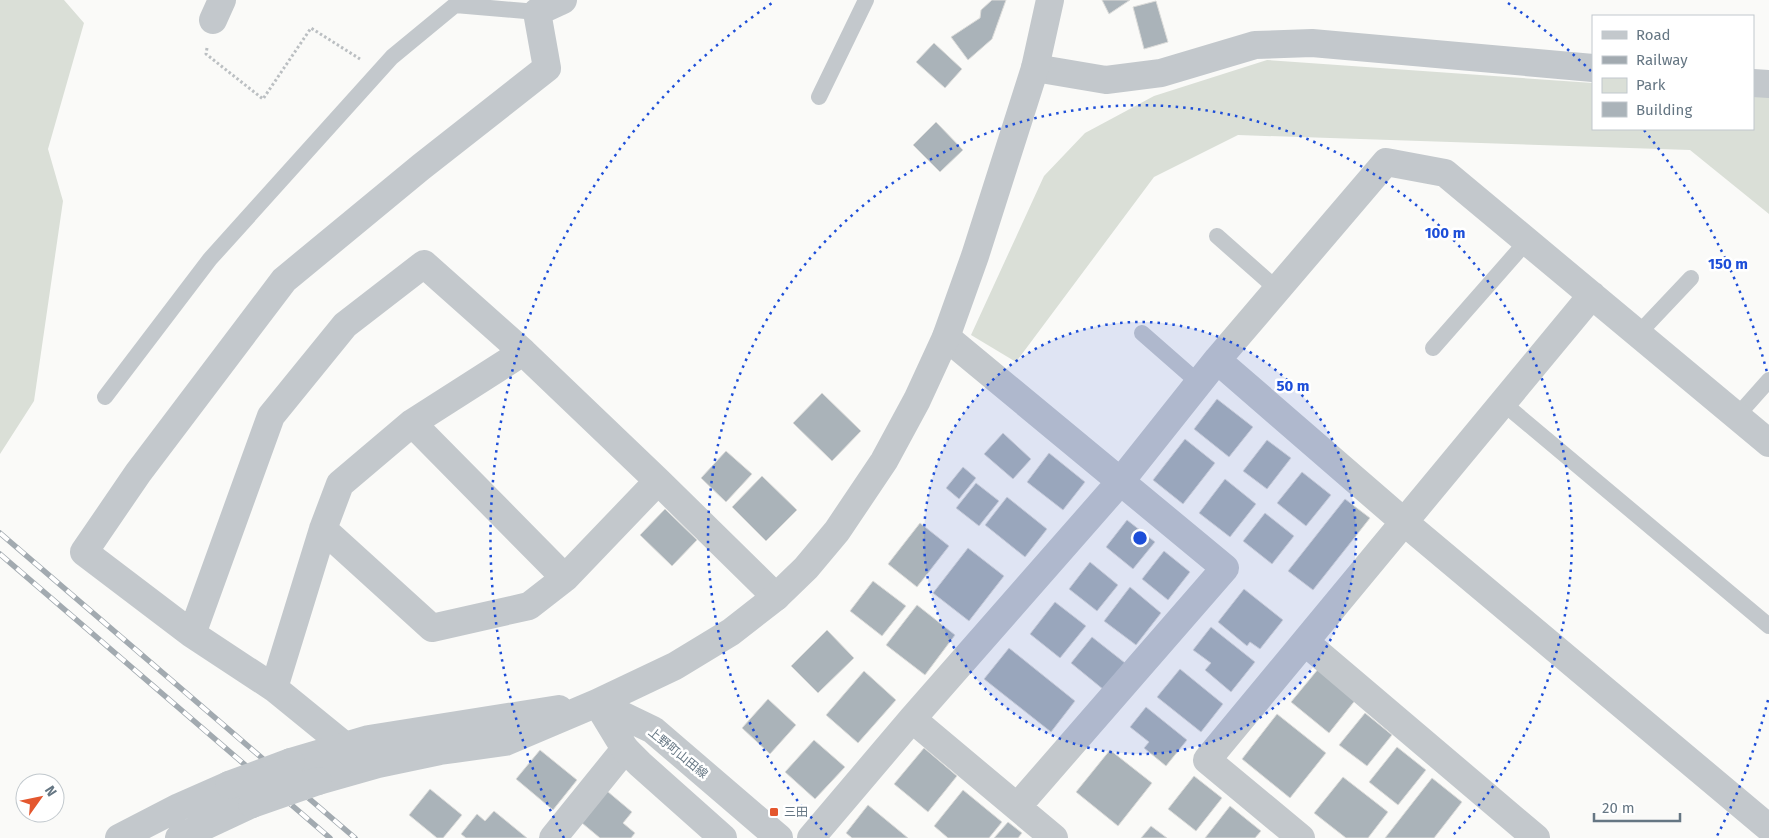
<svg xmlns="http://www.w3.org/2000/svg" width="1769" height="838" font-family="'Fira Sans','Noto Sans JP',sans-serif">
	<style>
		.green { fill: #dadfd7 }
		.building { fill: #aab3b9; stroke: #dcdcda }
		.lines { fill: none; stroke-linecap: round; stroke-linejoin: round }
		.path { stroke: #bbbfc2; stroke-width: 3; stroke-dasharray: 2.5 2.5; stroke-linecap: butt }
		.service { stroke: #c3c8cc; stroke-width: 16 }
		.minor { stroke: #c3c8cc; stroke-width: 28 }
		.tertiary { stroke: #c3c8cc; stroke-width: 28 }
		.rail-casing { stroke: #a2aab0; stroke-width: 5.5 }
		.rail { stroke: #fff; stroke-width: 4; stroke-dasharray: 11; stroke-linecap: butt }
		.tertiary-bridge { stroke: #c3c8cc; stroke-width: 28 }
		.ring { fill: none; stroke: #1d4ed8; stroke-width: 2.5; stroke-dasharray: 2.5 5 }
		.poi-dot { fill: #e4572e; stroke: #fff; stroke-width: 2 }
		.labels { text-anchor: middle; stroke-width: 5; stroke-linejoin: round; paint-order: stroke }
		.street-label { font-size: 12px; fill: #657683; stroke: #fff }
		.poi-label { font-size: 12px; fill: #657683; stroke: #fff; text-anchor: start }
		.centre { fill: #1d4ed8; stroke: #fff; stroke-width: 2.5 }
		.ring-label { font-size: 15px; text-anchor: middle; font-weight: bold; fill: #1d4ed8; stroke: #fff; stroke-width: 5; stroke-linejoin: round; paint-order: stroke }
	</style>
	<rect width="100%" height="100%" fill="#fafaf8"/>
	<!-- green -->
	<path class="green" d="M0,0h64l20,23 -36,126 15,52 -29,200 -34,53z
		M1267,60l326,23v46h160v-34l16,1v118l-79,-64 -452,-15 -84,42 -138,185 -45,-27 73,-159 41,-43 69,-37z"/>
	<!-- building -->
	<path class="building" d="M992,0h14l-14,39 -24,21 -17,-23 29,-19 1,-8z
		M1102,0h28l-21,14z
		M1156,1l12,41 -24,7 -11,-42z
		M934,43l28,26 -17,19 -29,-26z
		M936,122l27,28 -23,22 -27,-27z
		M822,393l39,38 -29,30 -39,-38z
		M1217,399l36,28 -24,30 -35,-28z
		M1003,433l28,26 -18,20 -29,-25z
		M1185,439l30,24 -32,41 -30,-24z
		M1267,440l24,18 -24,31 -24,-18z
		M726,451l26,23 -26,28 -25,-24z
		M1049,453l36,29 -22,28 -36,-28z
		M963,467l13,11 -17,21 -13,-11z
		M1302,472l29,23 -25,31 -29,-23z
		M762,476l35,34 -31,31 -34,-34z
		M1225,479l31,25 -26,33 -31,-24z
		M976,483l23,18 -20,25 -23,-18z
		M1007,497l40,32 -22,28 -40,-32z
		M1345,499l25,19 -57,72 -25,-19z
		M665,509l32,31 -25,26 -32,-31z
		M1265,513l29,23 -22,28 -29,-23z
		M1127,520l28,22 -22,27 -27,-22z
		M920,523l29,23 -32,41 -29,-23z
		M968,548l36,28 -35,45 -36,-28z
		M1164,551l26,21 -22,28 -26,-21z
		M1090,562l28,23 -21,26 -28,-22z
		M873,581l33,25 -24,30 -32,-25z
		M1130,587l31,26 -25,32 -32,-24z
		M1244,589l39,31 -23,29 -10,-7 -3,4 -29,-24z
		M1055,602l31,24 -26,32 -30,-24z
		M917,605l38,30 -30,40 -39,-30z
		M1211,627l44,35 -24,30 -26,-22 6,-7 -18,-13z
		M827,630l27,28 -36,35 -27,-27z
		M1092,637l33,26 -21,27 -33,-27z
		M1009,648l66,53 -24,31 -67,-53z
		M1319,668l38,30 -28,35 -38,-31z
		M1180,669l43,35 -22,28 -44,-35z
		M864,671l32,29 -38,43 -32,-28z
		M768,699l28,26 -26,29 -28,-26z
		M1146,707l41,33 -21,26 -22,-18 5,-6 -19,-15z
		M1365,713l27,22 -25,31 -28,-21z
		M1277,714l49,39 -36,45 -48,-39z
		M814,740l31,27 -30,32 -30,-27z
		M1397,747l29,23 -28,35 -29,-23z
		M924,748l33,28 -29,36 -34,-28z
		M540,750l37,30 -24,30 -37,-31z
		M1110,750l42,33 -34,43 -42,-34z
		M1194,776l28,22 -26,33 -28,-22z
		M1343,777l45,35 -20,26h-22l-32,-25z
		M1432,778l30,24 -28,36h-49z
		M430,789l32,26 -19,23h-6l-28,-23z
		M963,790l39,32 -13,16h-41l-14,-12z
		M607,791l25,21 -9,11 12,10 -4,5h-31l-18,-15z
		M868,805l40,33h-56l-6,-5z
		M1230,806l31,25 -6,7h-50z
		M494,811l33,27h-61l-5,-4 16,-20 8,7z
		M1008,822l14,11 -4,5h-24z
		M1151,826l16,12h-26z"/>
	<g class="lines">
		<!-- path -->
		<path class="path" d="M207,48l-1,6 57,45 48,-71 49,31"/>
		<!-- service -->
		<path class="service" d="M819,97l47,-97
			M1217,236l61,54
			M1142,333l57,50
			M1638,334l53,-56
			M1433,348l94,-107
			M105,397l105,-138 182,-202 63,-52 82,7
			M1503,403l266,223
			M1737,416l32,-36"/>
		<!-- minor -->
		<path class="minor" d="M213,20l9,-20
			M1035,68l71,12 55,-7 94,-28 57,-2 281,25
			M1753,83l16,1
			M946,337l279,231 -208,239
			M1217,360l187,162 365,306
			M412,423l153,155 93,-97
			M323,529l109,99 97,-22 36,-28
			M192,634l79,-218 74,-91 79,-61 99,88 135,129 118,116
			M1305,642l231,196
			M274,688l49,-159 17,-45 72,-61 111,-71
			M912,719l142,119
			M351,766l-7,-21 -70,-57 -82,-54 -108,-82 54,-79 146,-193 137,-113 126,-99 -10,-56 26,-12
			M553,838l72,-89
			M811,838l101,-119 208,-237 97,-122 169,-198 59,11 324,270
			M1301,838l-94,-78 385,-465"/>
		<!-- tertiary -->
		<path class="tertiary" d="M597,703l56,27 126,108
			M597,703l28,46 15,15 83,74
			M291,762l78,-23 190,-30
			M318,781l60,-17 62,-13 65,-9 92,-39 78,-37 56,-34 45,-35 30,-29 31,-37 47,-70 33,-61 29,-63 29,-81 60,-188 15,-68
			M119,838l60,-31 50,-22
			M179,838l73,-34"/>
		<!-- rail casing -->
		<g class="rail-casing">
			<path id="rail" d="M0,533l355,305
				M0,554l330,284"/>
		</g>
		<!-- rail -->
		<use href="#rail" class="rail"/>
		<!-- tertiary-bridge -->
		<path class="tertiary-bridge" d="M229,785l62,-23
			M252,804l66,-23"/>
	</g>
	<!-- distance rings -->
	<circle cx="1140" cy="538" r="216" fill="#1d4ed8" fill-opacity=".12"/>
	<g class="ring">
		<circle cx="1140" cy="538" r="216"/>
		<path d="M827 835A432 432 0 1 1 1453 835"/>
		<path d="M1768 700A649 649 0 0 1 1716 838M564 838A649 649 0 0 1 772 3M1508 3A649 649 0 0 1 1591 71M1644 130A649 649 0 0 1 1768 376"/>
	</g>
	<!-- markers -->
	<rect class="poi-dot" x="769" y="807" width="10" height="10" rx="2.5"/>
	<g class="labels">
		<!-- street labels -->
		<g class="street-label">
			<text transform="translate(678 753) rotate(39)" y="4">上野町山田線</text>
		</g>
		<!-- poi labels -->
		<g class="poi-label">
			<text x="784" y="816">三田</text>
		</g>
	</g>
	<circle cx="1140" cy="538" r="8" class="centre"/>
	<g class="ring-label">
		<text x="1445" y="238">100 m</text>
		<text x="1728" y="269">150 m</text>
		<text x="1293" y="391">50 m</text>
	</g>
	<!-- legend -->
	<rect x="1592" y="15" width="162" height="115" fill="#ffffff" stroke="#c1c8cd"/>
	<rect x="1602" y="31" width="25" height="8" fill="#c3c8cc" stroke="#c1c8cd"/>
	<text x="1636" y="40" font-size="15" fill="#657683">Road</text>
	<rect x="1602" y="56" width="25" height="8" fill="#a2aab0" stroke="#c1c8cd"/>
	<text x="1636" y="65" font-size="15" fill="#657683">Railway</text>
	<rect x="1602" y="78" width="25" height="15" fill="#dadfd7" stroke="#c1c8cd"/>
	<text x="1636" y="90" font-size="15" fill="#657683">Park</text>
	<rect x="1602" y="102" width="25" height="15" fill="#aab3b9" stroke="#c1c8cd"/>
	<text x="1636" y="115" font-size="15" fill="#657683">Building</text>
	<!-- north arrow -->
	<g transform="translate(40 798) rotate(57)"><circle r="24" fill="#ffffff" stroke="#c1c8cd"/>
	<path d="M0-4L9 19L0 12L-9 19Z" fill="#e4572e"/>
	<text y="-8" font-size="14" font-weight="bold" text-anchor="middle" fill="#657683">N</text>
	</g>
	<!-- scale -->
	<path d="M1594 813v8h86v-8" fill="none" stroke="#657683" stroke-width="2.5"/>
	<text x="1602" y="813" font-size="15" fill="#657683" stroke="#ffffff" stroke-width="4" paint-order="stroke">20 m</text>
</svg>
